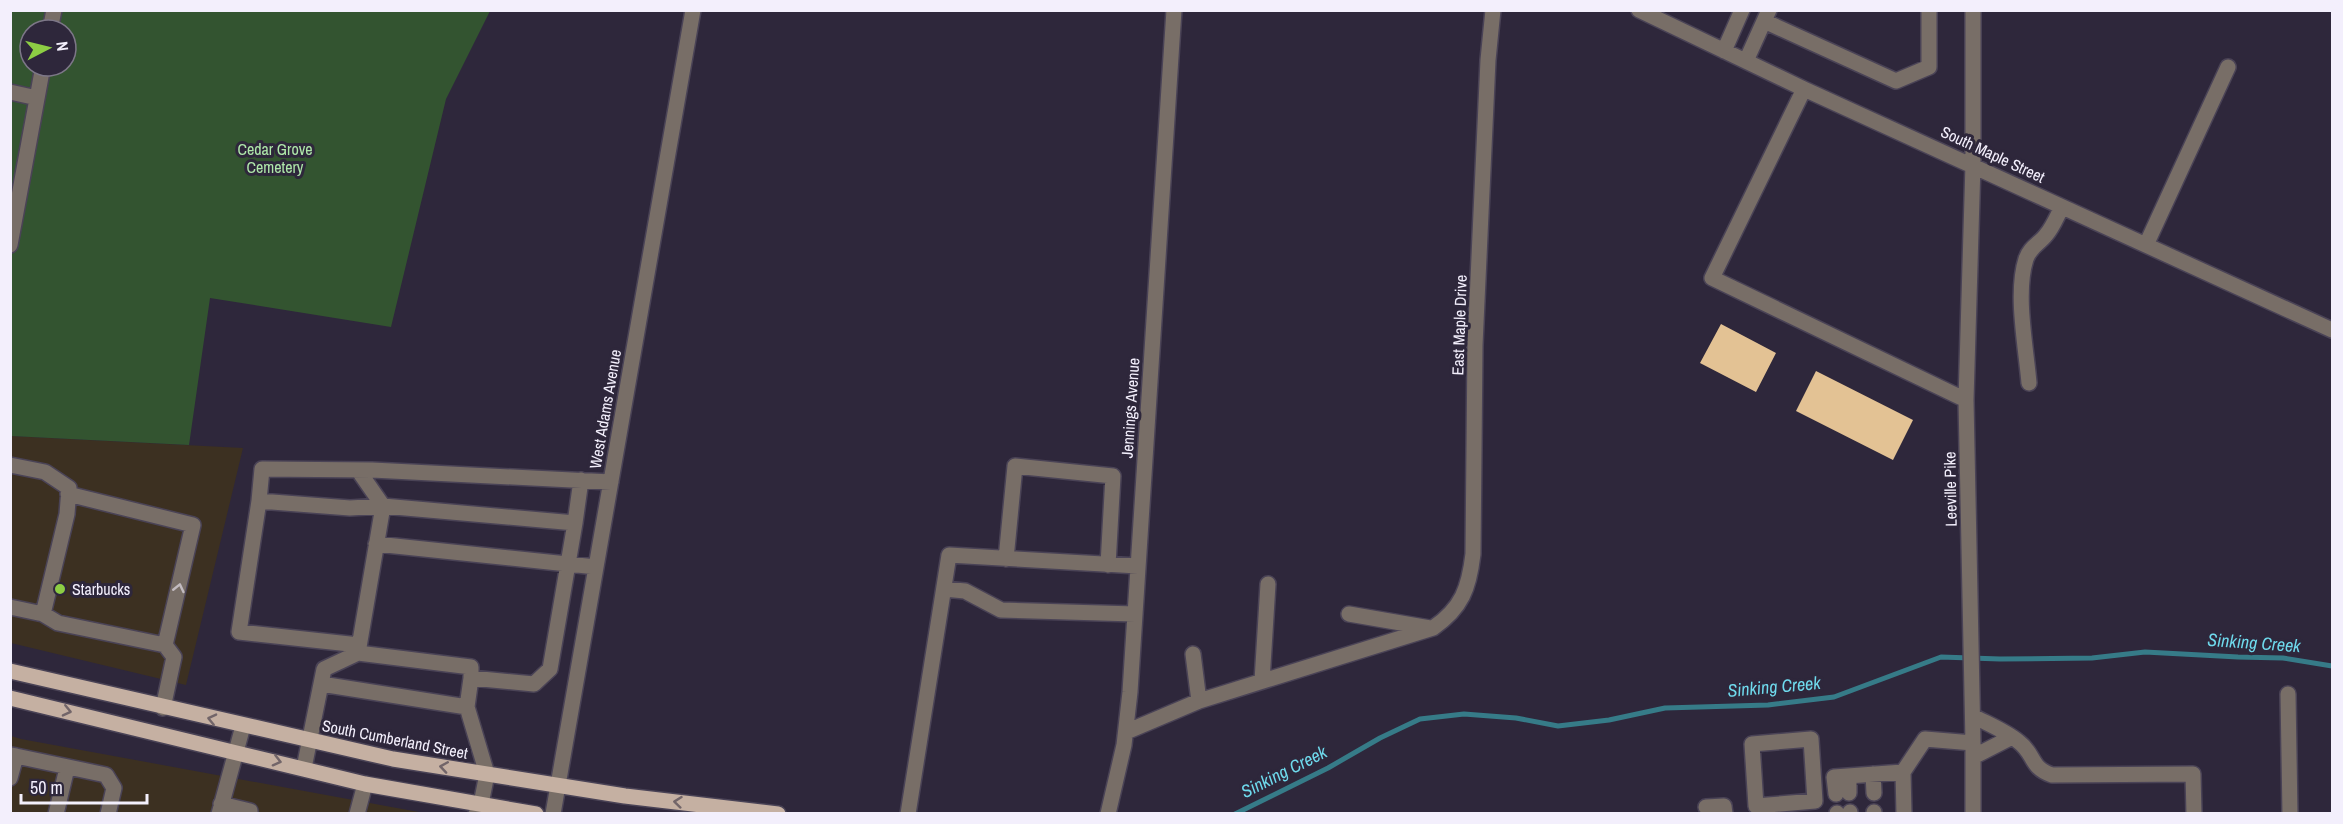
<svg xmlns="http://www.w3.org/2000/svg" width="2343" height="824" font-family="'Archivo Narrow',sans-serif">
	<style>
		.commercial { fill: #3c3021 }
		.green { fill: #335430; fill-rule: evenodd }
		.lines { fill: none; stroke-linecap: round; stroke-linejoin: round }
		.stream { stroke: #367b88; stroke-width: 5 }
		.building { fill: #e3c294 }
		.minor-casing { stroke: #4a4356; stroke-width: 18 }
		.major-casing { stroke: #4a4356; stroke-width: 18 }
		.minor { stroke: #786e67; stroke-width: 15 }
		.major { stroke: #c5b0a2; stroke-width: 15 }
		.oneway { stroke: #c2bbc0 }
		.oneway2 { stroke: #726569 }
		.poi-dot { fill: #8dce44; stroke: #2e273b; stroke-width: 2 }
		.labels { text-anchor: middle; stroke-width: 6; stroke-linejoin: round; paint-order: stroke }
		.park-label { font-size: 16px; fill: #afe8aa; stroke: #2e273b }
		.street-label { font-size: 16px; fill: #f3effc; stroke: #2e273b }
		.poi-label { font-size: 16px; fill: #f3effc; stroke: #2e273b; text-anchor: start }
		.water-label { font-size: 18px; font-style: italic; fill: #6fdaed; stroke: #2e273b }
	</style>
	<rect width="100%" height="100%" fill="#2e273b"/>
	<!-- commercial -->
	<path class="commercial" d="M10,436l233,12 -57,237 -175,-42z
		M11,736l10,3 403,74 -413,1z"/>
	<!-- green -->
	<path class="green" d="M10,11h480l-44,88 -55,228 -181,-29 -21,147 -178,-9zM30,30h36v36h-36z"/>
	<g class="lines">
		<!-- stream -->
		<path class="stream" d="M1235,814l93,-46 52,-30 40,-19 44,-5 52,4 42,8 51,-6 56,-12 103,-3 66,-8 107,-40 59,2 92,-1 53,-6 93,5 45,1 49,8"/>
	</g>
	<!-- building -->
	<path class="building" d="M1721,324l55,29 -20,39 -56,-29z
		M1816,371l97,49 -20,40 -97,-49z"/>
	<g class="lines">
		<!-- minor casing -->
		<g class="minor-casing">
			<path id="minor" d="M1639,10l165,79 528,241
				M1764,21l132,60 33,-14v-57
				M50,30l4,-20
				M1724,51l18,-41
				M1746,61l23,-51
				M1804,89l-92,189 254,122
				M10,92l27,6
				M10,245l33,-179
				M2146,245l82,-178
				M2029,383c-3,-36 -14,-90 -3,-124 4,-12 13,-15 20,-24 7,-8 11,-19 16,-28
				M10,465l35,7 24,16 -2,26 -24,100 15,9 107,22 9,12 -11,51
				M358,470l25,36
				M68,494l125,31 -28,120
				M259,501l-20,131 120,13
				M383,506l-33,2 -91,-7 3,-32 110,1 239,12
				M575,523l6,-43
				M376,544l220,23
				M1006,559l9,-93 98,10 -5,89
				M944,589l21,2 36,19 134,4
				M10,607l33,7
				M1349,614l81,14
				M358,653l113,14v11
				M1262,681l6,-97
				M321,684l146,23
				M2288,694l2,120
				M1199,701l234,-73c29,-20 36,-40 40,-74l2,-209 13,-285 5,-50
				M1973,716c15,8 33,15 46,26 16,12 11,26 33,33l141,-1 1,40
				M1126,732l73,-31 -6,-47
				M1811,739l4,62 -59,5 -4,-62z
				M10,755l6,1 -6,22
				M16,756l90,19 8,13 -6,26
				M1973,757l39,-20
				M304,768l20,-99 34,-16 25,-147 192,17 -25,146 -16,15 -63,-6 -4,29 20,67 -6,30 -5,10
				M1873,774l1,19
				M1849,776v17
				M1836,794l-2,-17 69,-5
				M221,804l29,7v3
				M1706,807l18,-1 1,8
				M1850,812v2
				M1874,812v2
				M1837,813v1
				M56,814l11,-46
				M219,814l24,-88
				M357,814l8,-30
				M553,814l140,-804
				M908,814l41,-259 189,11
				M1108,814l16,-69 6,-53 44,-682
				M1904,814l-1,-42 22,-33 48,4
				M1973,814v-71l-7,-343 7,-236v-154"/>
		</g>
		<!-- major casing -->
		<g class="major-casing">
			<path id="major" d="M10,671l383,88 232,37 153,18
				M10,698l355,86 171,30"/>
		</g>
		<!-- minor -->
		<use href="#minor" class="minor"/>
		<!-- major -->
		<use href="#major" class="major"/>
	</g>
	<!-- one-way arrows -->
	<defs><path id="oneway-chevron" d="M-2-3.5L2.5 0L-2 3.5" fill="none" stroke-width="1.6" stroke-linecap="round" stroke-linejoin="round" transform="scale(1.5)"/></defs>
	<use class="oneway" href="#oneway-chevron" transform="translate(179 588) rotate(-77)"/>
	<g class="oneway2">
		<use href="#oneway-chevron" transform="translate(67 711) rotate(13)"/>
		<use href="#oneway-chevron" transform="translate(212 719) rotate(-167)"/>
		<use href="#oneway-chevron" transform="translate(277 761) rotate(14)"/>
		<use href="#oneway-chevron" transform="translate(444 767) rotate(-171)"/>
		<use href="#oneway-chevron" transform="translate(678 802) rotate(-174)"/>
	</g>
	<!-- markers -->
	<circle class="poi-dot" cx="60" cy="589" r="6"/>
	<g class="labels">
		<!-- park labels -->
		<g class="park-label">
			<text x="275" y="155">Cedar Grove<tspan x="275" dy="18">Cemetery</tspan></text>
		</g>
		<!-- street labels -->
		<g class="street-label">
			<text transform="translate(1993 154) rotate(25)" y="6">South Maple Street</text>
			<text transform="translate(1459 325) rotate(-88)" y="6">East Maple Drive</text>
			<text transform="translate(1130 408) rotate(-86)" y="6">Jennings Avenue</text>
			<text transform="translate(605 409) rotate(-80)" y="6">West Adams Avenue</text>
			<text transform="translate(1950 489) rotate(-91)" y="6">Leeville Pike</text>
			<text transform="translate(395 739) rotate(11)" y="6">South Cumberland Street</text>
		</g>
		<!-- poi labels -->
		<g class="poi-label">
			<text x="72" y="595">Starbucks</text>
		</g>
		<!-- water labels -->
		<g class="water-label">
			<text transform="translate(2254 643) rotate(4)" y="6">Sinking Creek</text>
			<text transform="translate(1774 687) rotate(-5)" y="6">Sinking Creek</text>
			<text transform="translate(1284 772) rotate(-27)" y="6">Sinking Creek</text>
		</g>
	</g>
	<!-- border -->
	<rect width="2343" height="824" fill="none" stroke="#f3effc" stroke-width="24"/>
	<!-- north arrow -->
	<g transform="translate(48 48) rotate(83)"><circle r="28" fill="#2e273b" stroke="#7d7788" stroke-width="1.5"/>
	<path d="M0-4.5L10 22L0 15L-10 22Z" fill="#8dce44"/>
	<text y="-9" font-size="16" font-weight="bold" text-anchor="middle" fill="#f3effc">N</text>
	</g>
	<!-- scale -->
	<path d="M21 794v9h126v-9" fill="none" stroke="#f3effc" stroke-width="3"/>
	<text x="30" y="794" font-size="18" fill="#f3effc" stroke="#2e273b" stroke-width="4.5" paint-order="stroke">50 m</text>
</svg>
